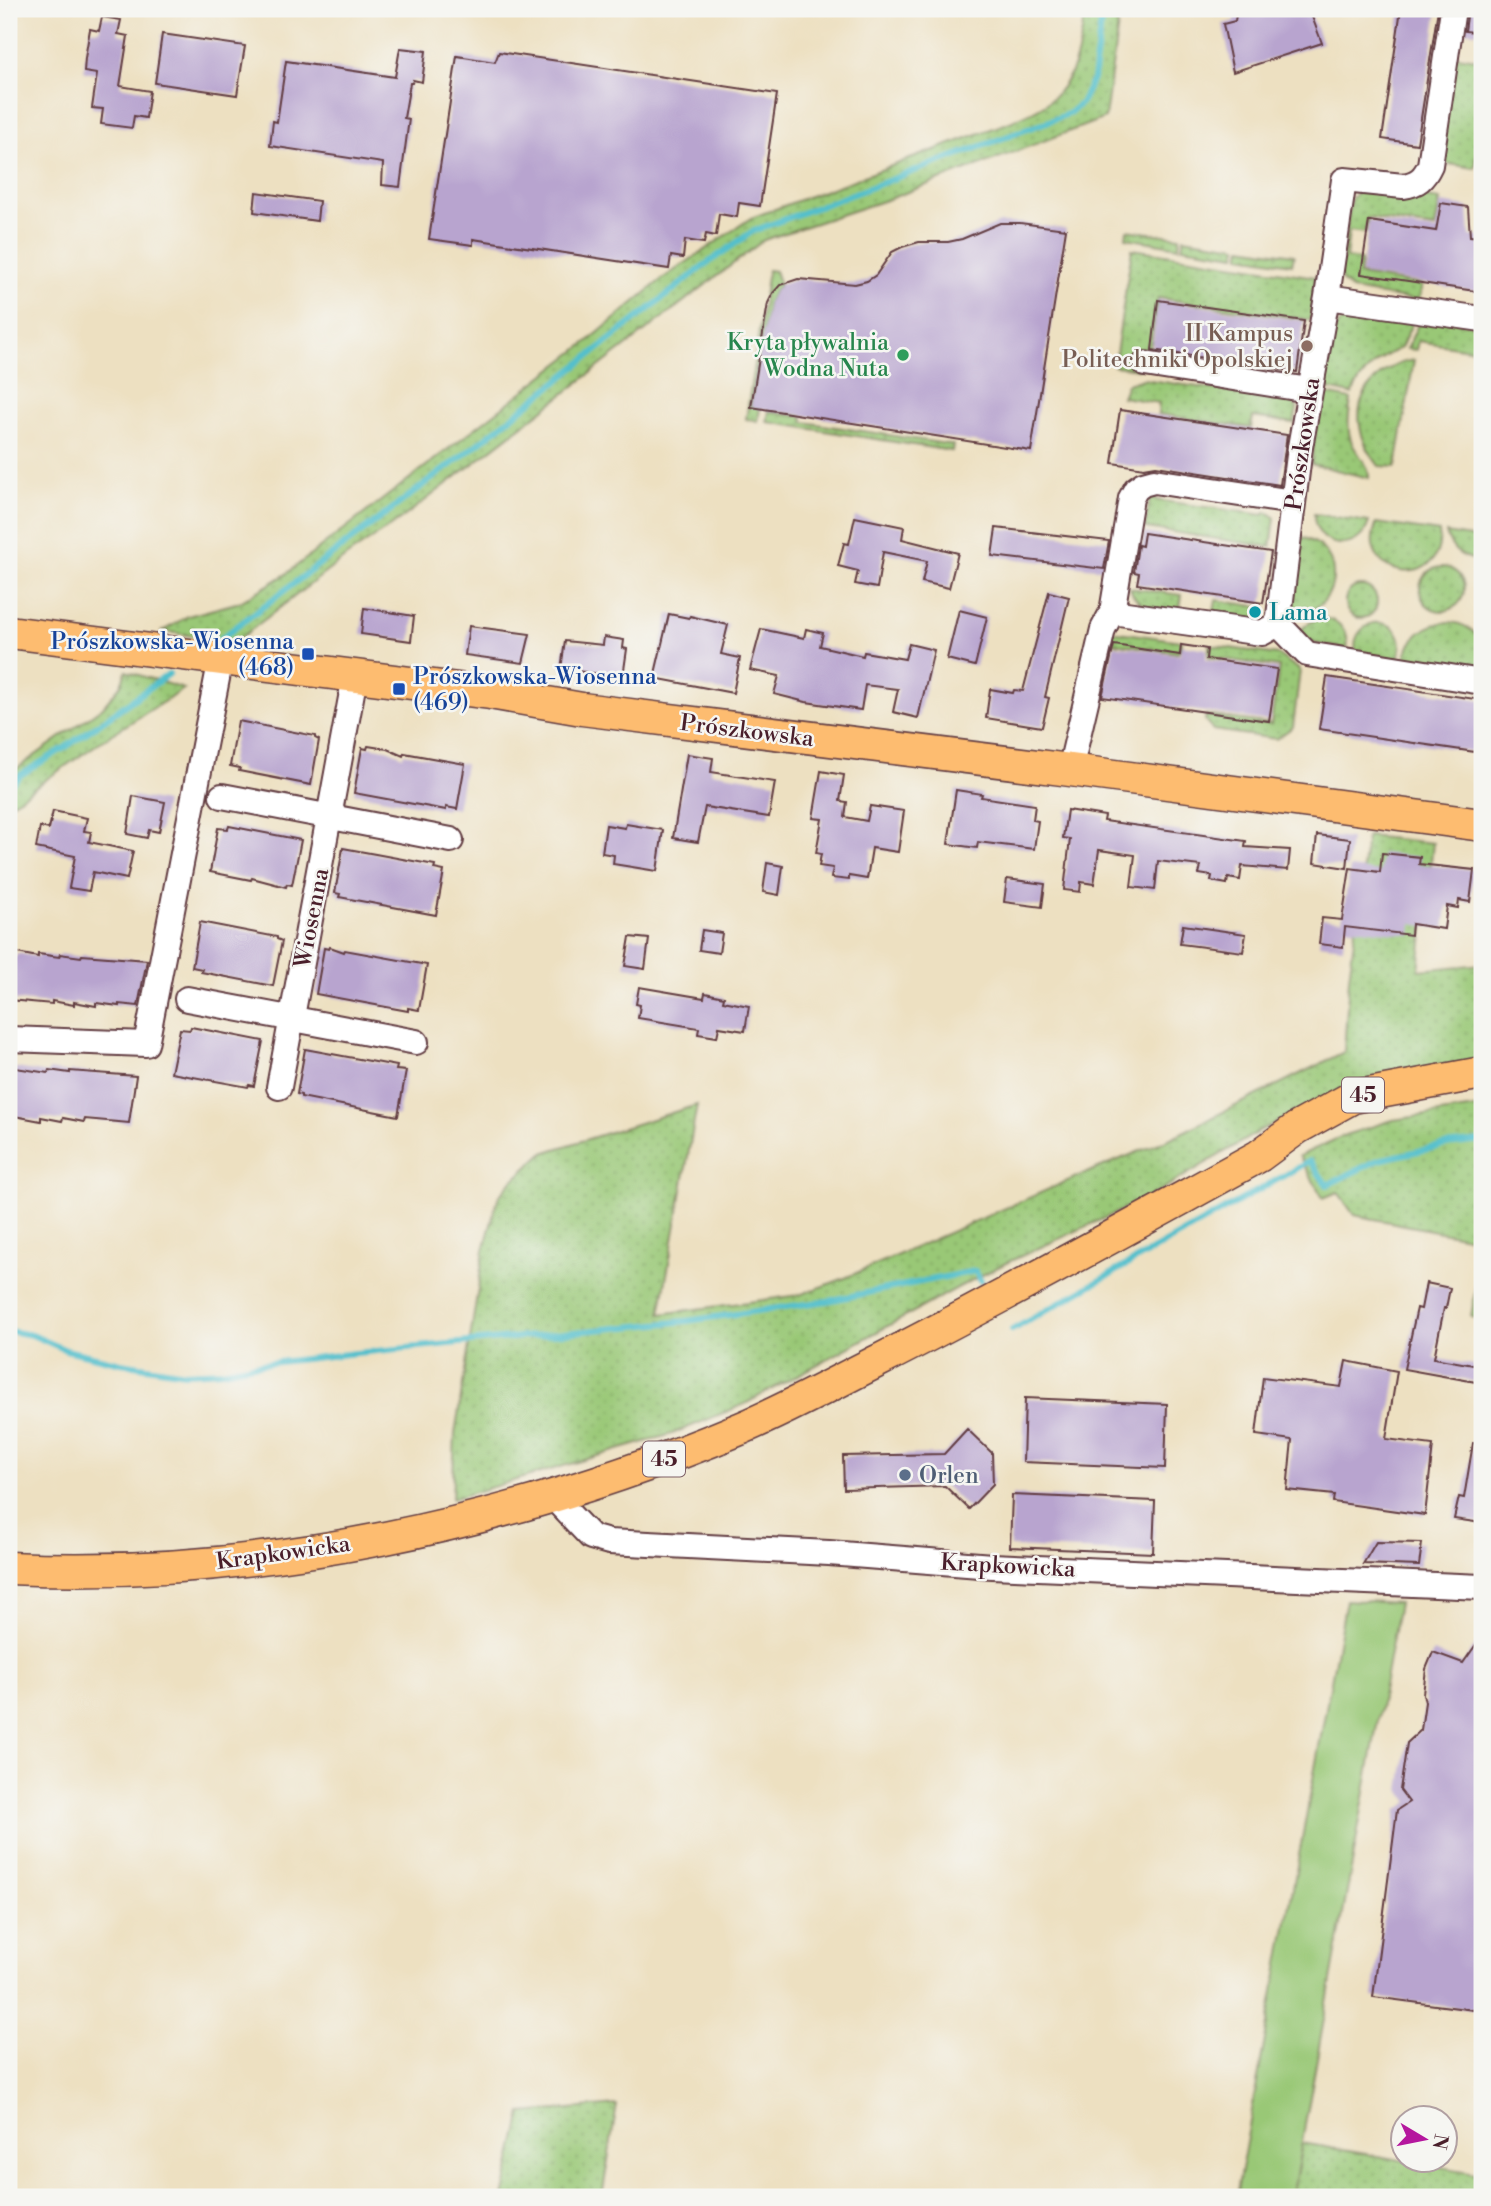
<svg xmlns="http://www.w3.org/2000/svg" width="1491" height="2206" font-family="'Libre Bodoni',serif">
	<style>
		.grass { fill: url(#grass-dots); stroke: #727450; stroke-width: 2 }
		.garden { fill: #99c876; stroke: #727450; stroke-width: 2 }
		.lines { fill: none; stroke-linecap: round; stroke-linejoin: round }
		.stream { stroke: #53bfcc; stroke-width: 6 }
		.building { fill: #b8a4cf }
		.minor-casing { stroke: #623c42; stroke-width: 28 }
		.major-casing { stroke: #623c42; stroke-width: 35 }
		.minor { stroke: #fff; stroke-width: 24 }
		.major { stroke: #fdbc6f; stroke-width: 32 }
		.education-dot { fill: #8d6e63; stroke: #f6f6f2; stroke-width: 2.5 }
		.leisure-dot { fill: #2e9e5b; stroke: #f6f6f2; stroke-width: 2.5 }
		.culture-dot { fill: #0f9aa8; stroke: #f6f6f2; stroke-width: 2.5 }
		.transit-dot { fill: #1a4fb4; stroke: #f6f6f2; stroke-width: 2.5 }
		.service-dot { fill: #5c6f8a; stroke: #f6f6f2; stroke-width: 2.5 }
		.labels { text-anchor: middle; stroke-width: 5; stroke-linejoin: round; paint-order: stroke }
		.shield { fill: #f6f6f2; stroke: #7e6067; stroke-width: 2 }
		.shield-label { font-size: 21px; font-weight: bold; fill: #4a1f2b }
		.education-label { font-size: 23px; fill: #785e54; stroke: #f6f6f2; text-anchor: end }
		.leisure-label { font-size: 23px; fill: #27864d; stroke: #f6f6f2; text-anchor: end }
		.street-label { font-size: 23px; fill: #4a1f2b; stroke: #f6f6f2 }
		.culture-label { font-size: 23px; fill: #0d838f; stroke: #f6f6f2; text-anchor: start }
		.transit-label { font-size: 23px; fill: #164399; stroke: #f6f6f2; text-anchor: end }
		.service-label { font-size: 23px; fill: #4e5e75; stroke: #f6f6f2; text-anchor: start }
	</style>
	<defs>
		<pattern id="grass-dots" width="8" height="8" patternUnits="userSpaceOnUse" patternTransform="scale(1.75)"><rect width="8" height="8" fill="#99c876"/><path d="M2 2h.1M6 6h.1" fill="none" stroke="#85ab66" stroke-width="1.8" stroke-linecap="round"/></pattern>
	</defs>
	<rect width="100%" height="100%" fill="#f6f6f2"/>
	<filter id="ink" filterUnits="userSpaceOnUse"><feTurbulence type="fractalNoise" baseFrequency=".0143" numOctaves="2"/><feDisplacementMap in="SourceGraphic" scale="14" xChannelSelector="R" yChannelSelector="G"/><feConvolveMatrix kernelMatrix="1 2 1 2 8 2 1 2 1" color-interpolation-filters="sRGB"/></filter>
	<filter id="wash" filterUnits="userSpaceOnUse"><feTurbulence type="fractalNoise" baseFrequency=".00686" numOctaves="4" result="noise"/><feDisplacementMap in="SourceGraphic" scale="28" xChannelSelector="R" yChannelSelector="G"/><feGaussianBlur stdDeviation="1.57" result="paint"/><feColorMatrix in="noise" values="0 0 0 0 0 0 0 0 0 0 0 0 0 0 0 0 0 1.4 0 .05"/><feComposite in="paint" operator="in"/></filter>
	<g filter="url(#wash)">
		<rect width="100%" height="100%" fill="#ede0c1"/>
		<!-- grass -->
		<path class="grass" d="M1085,9h35l-15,109 -216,81 -125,41 -363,279 -54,37 -113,87 -71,-12 25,-15 52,-14 46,-28 301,-232 75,-63 89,-61 259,-96c12,-6 28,-11 38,-20 29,-24 33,-58 37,-93z
			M1452,55l30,5v62l-7,46 -39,-6z
			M1371,189l69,11 -5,28 -67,-10 -3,15 -16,-2 -3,27 15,2 -2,15 63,10 -3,16 -67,-11 -10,-9 -2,-6 11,-76 6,-6z
			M1127,230l53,7 -1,10 -53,-9z
			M1184,238l54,8 -2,9 -54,-8z
			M1242,247l52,8 -2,9 -52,-8z
			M1132,249l184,28 -6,43 -152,-22 -10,61 -9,10 -25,-3z
			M768,270l7,1 5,14 -7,8 -5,10 -17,103 9,2 -2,13 -12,-2z
			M1355,311l60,6 -14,31c-23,10 -38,23 -49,46l-29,-6 9,-51 5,-12z
			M1421,317l61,9v25l-64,-10 -2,9 -9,-1z
			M1414,360l-18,107 -17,-1c-9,-12 -17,-25 -19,-40 -6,-34 23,-61 54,-66z
			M1143,379l145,21 1,-3 8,11 -3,15 -41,-6 -2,11 -93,-14 1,-11 -37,-6 5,-13z
			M1321,393l30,6c-2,15 -5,29 1,44 5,12 18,22 17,35l-58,-14z
			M769,411l34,6 1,5 149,23 -1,6 -185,-29z
			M1155,496v4l109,15 1,-3 6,2 4,4 -4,29 -126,-19 5,-30z
			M1314,514l55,8c-10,34 -55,27 -55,-8z
			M1377,523l62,9c7,61 -87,46 -62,-9z
			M1446,533l36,6v21c-19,0 -31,-9 -36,-27z
			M1300,537c50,10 41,80 -11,78z
			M1420 589a22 22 0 1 1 44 0a22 22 0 1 1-44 0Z
			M1345 602a16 16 0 1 1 32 0a16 16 0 1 1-32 0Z
			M1130,588l52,7 -3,18c-20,-4 -42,-3 -49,-25z
			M1216,600l46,7 -1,8 -6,5 -42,-2z
			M1319,618c19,0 31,12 28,31l-40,-7 -7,-11 7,-7z
			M1449,622c14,1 25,8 33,19v30l-77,-11c4,-23 21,-37 44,-38z
			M1373,623c23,-2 33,15 25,36l-42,-7c-3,-14 4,-24 17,-29z
			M1111,631l71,10 -4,12 -70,-11z
			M1209,645l69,10 22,15 -7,57 -17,12 -63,-9 -8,-10 1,-5 65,9 8,-57 -70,-10z
			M126,671l58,18 -75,47 -100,69v-31l94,-67 18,-22z
			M1367,836l66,7 -14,127 63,-6v95l-121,23 -98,47 -119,71 -138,63 -47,24 -214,117 -73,30 -220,65 3,-65 29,-184 14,-52 11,-14 34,-31 154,-48 -37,209 139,-19 46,-17 234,-102 88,-36 177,-88 5,-74z
			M1482,1107v212l-11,-2 4,-24 2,-54 -123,-24 -16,-23 -15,6 -24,-42 46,-21 48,-15z
			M617,2105l-15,92h-99l19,-84z
			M1302,2143l180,31v23h-190z"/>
		<!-- garden -->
		<path class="garden" d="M1346,1600l53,3 -107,594h-56z"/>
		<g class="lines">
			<!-- stream -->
			<path class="stream" d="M219,640l247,-187 239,-188 48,-34 315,-117 13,-11 12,-24 10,-70
				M9,785l13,-11 44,-27 103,-73
				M1012,1330l298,-169 17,24 51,-25 68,-15 36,-4
				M9,1331l23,4 34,15 55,13 64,10 37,-2 31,-6 103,-12 331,-32 140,-20 148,-30 6,10"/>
		</g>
		<g id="blocks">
			<!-- building -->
			<path class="building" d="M1237,9h72l13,34 -89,29 -10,-48 12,-3z
				M1401,9h37l-21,135 -35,-5z
				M1468,9h14v24l-17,-2z
				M102,17l19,3 -3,14 10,2 -8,50 30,5 -4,27 -12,-2 -2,12 -31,-4 2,-15 -11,-1 5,-34 -13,-2 1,-14 5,-29 9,2z
				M162,34l83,12 -8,49 -82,-12z
				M400,48l26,3 -4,31 -9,-2 -1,3h-2l-6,35 5,1 -9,68 -18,-2 1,-22 -113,-17 3,-25 4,1 9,-61 109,16z
				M499,52l278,42 -17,112 -21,-3 -2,14 -18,-3 -3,22 -10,-2 -2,9 -19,-3 -2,18 -12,-2 -2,13 -196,-30v6l-44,-6 28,-183 38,6z
				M256,192l63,9 -2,20 -63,-9z
				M1441,203l27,4 2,29 12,1v55l-121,-18 8,-53 67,10z
				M1000,223h20l46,6 -35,222 -280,-44 17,-104 5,-10 7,-8 18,-6 57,5 12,-3 9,-6 16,-23 10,-5 17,-5h29l14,-3z
				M1158,300l146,21 -7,51 -145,-22z
				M1120,410l167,25 -7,50 -124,-19 -12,2 -32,-5z
				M855,517l49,10 -2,12 56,14 -9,35 -27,-6 5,-21 -44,-9 -6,36 -22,-4 3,-13 -20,-5 6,-23 5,1z
				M996,528l113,13 -5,28 -112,-13z
				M1144,533l127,19 -8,51 -126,-19 2,-11 -5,-1 4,-27 4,1z
				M1049,592l20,5 -24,100 4,1 -7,29 -56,-9 4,-29 23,4 1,-3 9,1z
				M364,608l50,8 -3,25 -50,-7z
				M959,610l28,7 -12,49 -28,-7z
				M669,614l20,4 1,-2 38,9 -7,29 19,4 -7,35 -79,-15z
				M469,626l61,8 -7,29 -58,-8z
				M761,629l43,9 2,-9 17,4 -3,13 43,10 1,-4 41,7 4,-15 25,6 -16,68 -25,-6 5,-23 -33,-4 -4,25 -55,-8 -32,-8 5,-18 -29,-6z
				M604,637l20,3 -1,8 4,1 -4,28 -62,-8 4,-28 38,4z
				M1114,645l66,10 1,-10 14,2 12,2 -1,10 71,10 -8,52 -167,-24z
				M1327,677l155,23v53l-163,-24z
				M238,721l77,15v2l4,2 -8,45 -72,-14 1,-3 -10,-2z
				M368,746l19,3 16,7 1,-3 61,11 -8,45 -11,-2v3l-92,-17 8,-45 5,1z
				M687,754l26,4 -2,14 64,10 -6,35 -64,-10 -7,35 -25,-4z
				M821,771l23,4 -4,26 7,1 -2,15 22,4 3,-15 34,5 -6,41 -26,-4 -5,31 -18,-3v4l-18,-2 2,-10 -14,-2 2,-12 -5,-1 6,-34 -9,-1z
				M956,790l26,4 -1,3 54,8 -2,15 5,1 -4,28 -56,-7 -1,6 -29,-4z
				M133,796l32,6 -6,30 -10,-2 -2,8 -20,-4z
				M1067,810l38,6 -1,5 142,20 -1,6 45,3 -2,20 -46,-4 -2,14 -12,-2 -1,6 -16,-3 1,-5 -13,-2 2,-8 -43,-5 -3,29 -24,-3 4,-32 -36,-5 -5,34 -13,-2 -1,10 -16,-2 6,-51 -7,-1z
				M53,811l34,7 -3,13 7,1 -2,10 44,9 -6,28 -34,-7 -4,19 -20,-3 6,-32 -39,-8 4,-21 9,2z
				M626,824l37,6 -6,41 -44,-7 1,-9 -12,-2 4,-28 19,3z
				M229,826l72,14 -9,45 -5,-1 -1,3 -34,-9 -1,2 -41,-8 8,-44 10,1z
				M1317,835l33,4 -3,29 -33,-5z
				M343,848l92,17 -1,4 10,2 -8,44 -97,-18 1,-3 -5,-1z
				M1382,853l38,4 -1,7 55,6 -4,32 -11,-2 -1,8 -11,-2 -3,23 -32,-5 -1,11 -66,-8 -2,20 -24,-3 3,-26 20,2 8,-52 30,4z
				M767,863l16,3 -4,29 -16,-3z
				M1007,879l38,5 -3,23 -38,-5z
				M200,922l77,15v2l5,2 -9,45 -72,-14 1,-3 -10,-2z
				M1183,925l63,9 -3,18 -63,-8z
				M702,930l20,3 -3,20 -20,-3z
				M630,937l19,2 -4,30 -20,-3z
				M330,947l14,5 1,-2 82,15 -8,45 -11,-2v3l-92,-17 8,-46 5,1z
				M17,953l21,4v-3l21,3 1,-3 21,3 1,-2 65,5 -9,46 -19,-2v2l-23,-3v3l-22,-4v3l-22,-4v3l-43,-4v-45l7,2z
				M639,987l65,11 1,-5 19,4 -1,4 26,5 -4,25 -26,-4 -2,10 -19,-3 1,-6 -61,-10 2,-13 -4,-1z
				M191,1027l72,14 -9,45 -5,-1 -1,2 -77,-14 9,-44 10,1z
				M305,1049l92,17 -1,4 10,1 -8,45 -97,-19v-2l-4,-1z
				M9,1067l39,6 1,-3 21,3v-2l66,5 -7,47 -44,-4 -1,3 -21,-4 -1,3 -21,-4v4l-32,-6z
				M1426,1283l24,5 -4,20h-2l-10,50 45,8 -3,16 -72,-13 13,-61 4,1z
				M1346,1361l51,10 -11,68 47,6 -8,70 -92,-13 1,-7 -47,-5 5,-50 -36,-5 7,-58 78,10z
				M1025,1398l142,6 -2,64 -142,-6z
				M967,1429l25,24 1,31 -24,25 -24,-23 -101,3 -1,-33 101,-2z
				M1473,1443l9,1v79l-28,-4 5,-22 5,1z
				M1012,1495l143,6 -2,52 -143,-6z
				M1376,1542l46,1 -3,23 -56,-2z
				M1482,1636v375l-109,-14 24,-187 12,-8 -9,-12 7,-47 14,-13 4,-28 -2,-8 3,-25 7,-17 30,11z"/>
		</g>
	</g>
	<g filter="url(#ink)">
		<use href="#blocks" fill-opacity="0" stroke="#623c42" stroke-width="2"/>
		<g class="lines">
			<!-- minor casing -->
			<g class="minor-casing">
				<path id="minor" d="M1327,297l155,22
					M1145,364l164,26
					M1112,612l150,21 16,-9
					M1278,624l22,-177 27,-150 17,-117 59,6c15,-2 21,-8 27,-21l23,-156
					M1278,624l29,30 175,28
					M1070,770l33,-141 9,-17 19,-114 5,-9 7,-5 11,-3 139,21
					M222,796l229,44
					M187,999l229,43
					M9,1039l137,5 75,-386
					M279,1087l76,-411
					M552,1496l39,41 18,5 220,11 163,13 490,21"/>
			</g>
			<!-- major casing -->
			<g class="major-casing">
				<path id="major" d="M9,632l481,61 92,16 488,61 412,55
					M9,1568c249,12 504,-44 733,-140 47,-20 92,-45 138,-68 128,-65 253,-135 379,-204l38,-28 56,-31 129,-24"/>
			</g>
			<!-- minor -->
			<use href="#minor" class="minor"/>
			<!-- major -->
			<use href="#major" class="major"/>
		</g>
	</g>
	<!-- markers -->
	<circle class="education-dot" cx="1307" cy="346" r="7"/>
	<circle class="leisure-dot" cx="903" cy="355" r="7"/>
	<circle class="culture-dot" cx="1255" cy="612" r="7"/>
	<g class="transit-dot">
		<rect x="301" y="647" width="14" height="14" rx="3.5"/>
		<rect x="392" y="682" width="14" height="14" rx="3.5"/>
	</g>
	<circle class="service-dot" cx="905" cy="1475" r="7"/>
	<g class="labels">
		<!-- shield labels -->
		<g class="shield">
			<rect x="1342" y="1077.5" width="42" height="35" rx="5"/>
			<rect x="643" y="1441.5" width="42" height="35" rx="5"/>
		</g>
		<g class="shield-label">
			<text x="1363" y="1102">45</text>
			<text x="664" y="1466">45</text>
		</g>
		<!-- education labels -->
		<g class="education-label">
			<text x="1293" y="341">II Kampus<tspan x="1293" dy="26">Politechniki Opolskiej</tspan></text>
		</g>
		<!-- leisure labels -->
		<g class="leisure-label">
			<text x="889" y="350">Kryta pływalnia<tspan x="889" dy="26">Wodna Nuta</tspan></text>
		</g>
		<!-- street labels -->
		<g class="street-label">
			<text transform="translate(1302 444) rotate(-82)" y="8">Prószkowska</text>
			<text transform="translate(747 730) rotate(7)" y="8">Prószkowska</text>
			<text transform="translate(311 918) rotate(-79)" y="8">Wiosenna</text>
			<text transform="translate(283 1552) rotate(-8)" y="8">Krapkowicka</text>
			<text transform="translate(1008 1565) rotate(3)" y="8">Krapkowicka</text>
		</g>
		<!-- culture labels -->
		<g class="culture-label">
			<text x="1269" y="620">Lama</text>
		</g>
		<!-- transit labels -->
		<g class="transit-label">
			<text x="294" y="649">Prószkowska-Wiosenna<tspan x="294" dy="26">(468)</tspan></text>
			<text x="413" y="684" text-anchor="start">Prószkowska-Wiosenna<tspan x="413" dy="26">(469)</tspan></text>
		</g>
		<!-- service labels -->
		<g class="service-label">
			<text x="919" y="1483">Orlen</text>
		</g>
	</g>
	<!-- margin -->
	<rect width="1491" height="2206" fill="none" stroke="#f6f6f2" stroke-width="35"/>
	<!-- north arrow -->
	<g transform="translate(1424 2139) rotate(100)"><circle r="33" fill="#f6f6f2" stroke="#b1a0a2" stroke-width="2"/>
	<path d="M0-5L12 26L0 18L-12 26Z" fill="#b5179e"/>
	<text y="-10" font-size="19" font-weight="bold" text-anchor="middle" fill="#4a1f2b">N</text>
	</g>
</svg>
